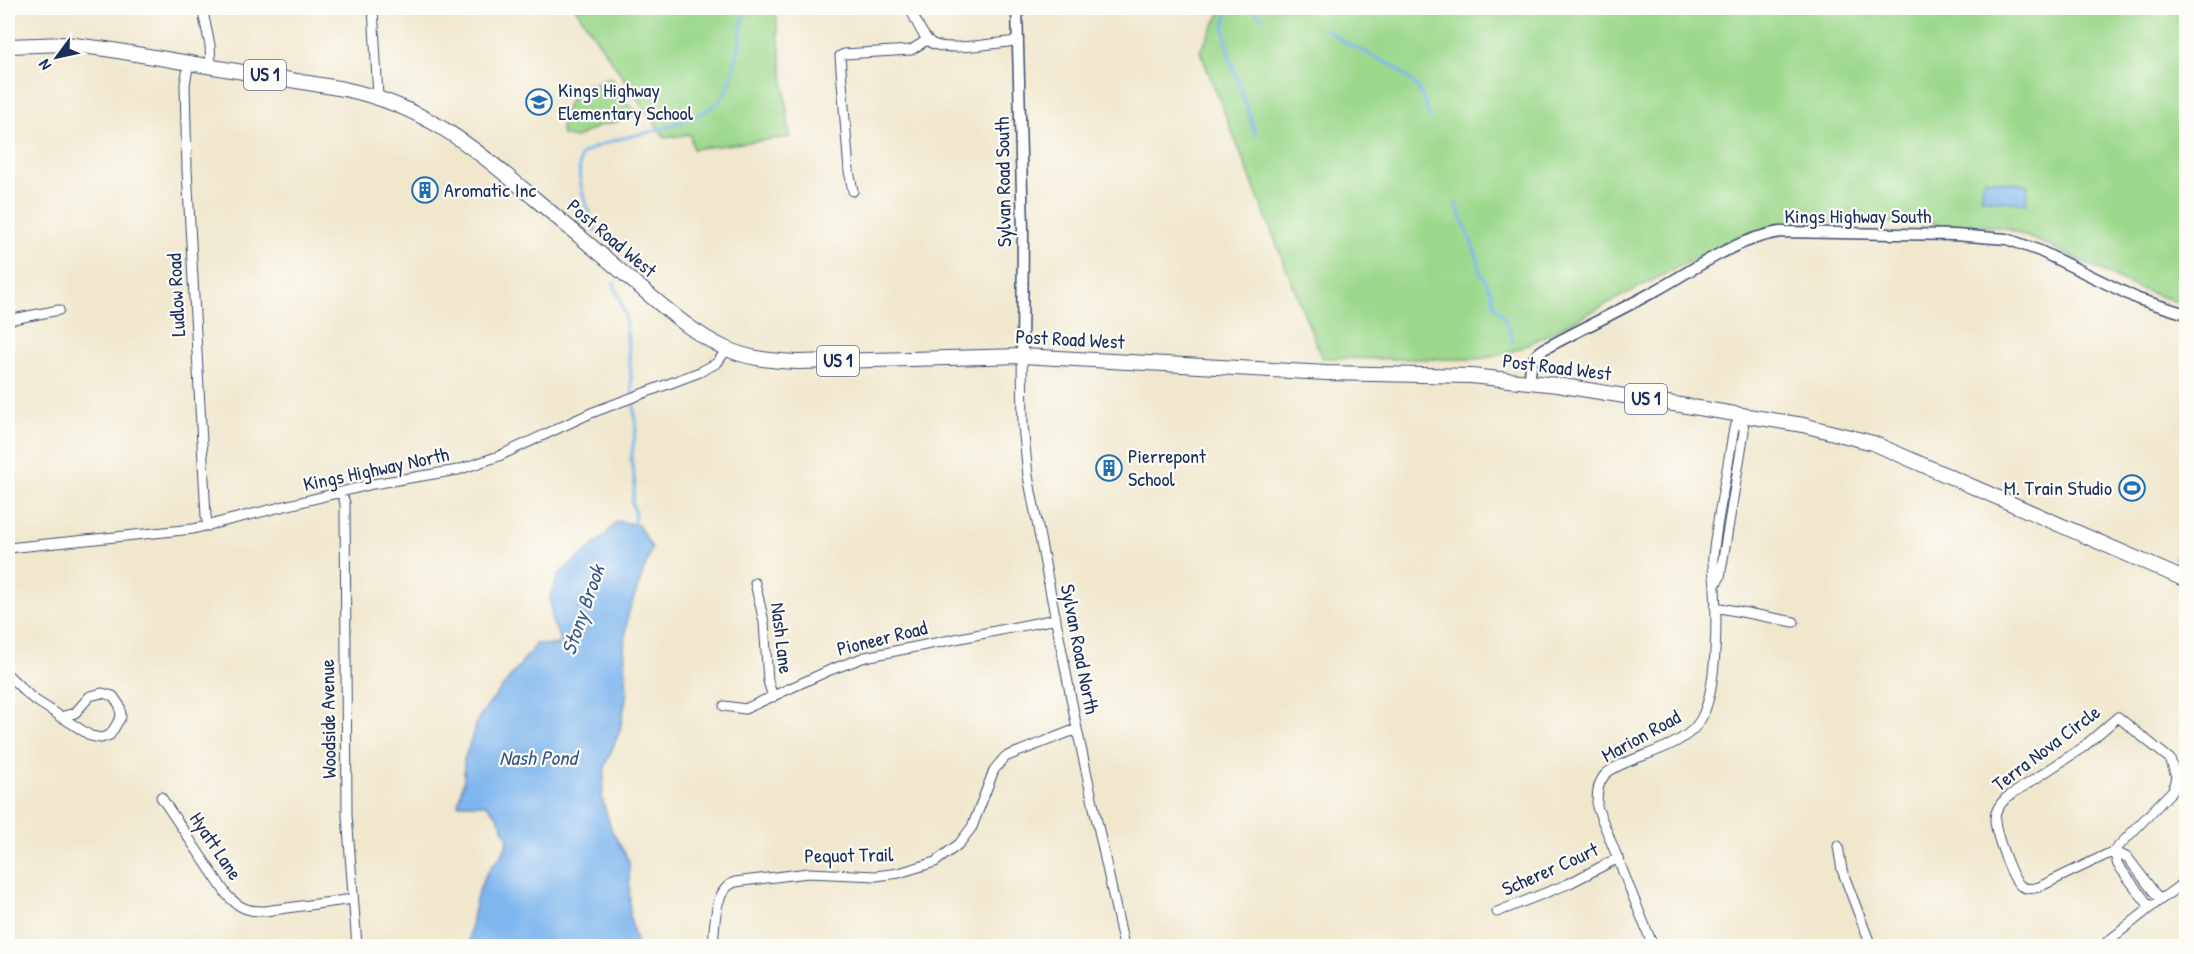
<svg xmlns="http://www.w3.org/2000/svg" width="2194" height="954" font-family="'Patrick Hand',sans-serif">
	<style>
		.green { fill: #9cd88c; stroke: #5c8475; stroke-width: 1.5 }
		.water { fill: #7eb6ee; stroke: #4c72a6; stroke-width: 1.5 }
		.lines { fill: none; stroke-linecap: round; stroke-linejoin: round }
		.stream { stroke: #7eb6ee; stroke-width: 3 }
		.minor-casing { stroke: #3b4b6f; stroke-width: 11 }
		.tertiary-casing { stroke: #3b4b6f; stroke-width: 13 }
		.primary-casing { stroke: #3b4b6f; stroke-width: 16 }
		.minor { stroke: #fff; stroke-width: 9 }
		.tertiary { stroke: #fff; stroke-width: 10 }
		.primary { stroke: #fff; stroke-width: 14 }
		.labels { text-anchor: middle; stroke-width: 4.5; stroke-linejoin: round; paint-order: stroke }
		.shield { fill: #fdfcf7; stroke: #5f6c8c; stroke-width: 1.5 }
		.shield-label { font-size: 18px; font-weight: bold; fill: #1b2f5e }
		.poi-label { font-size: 20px; fill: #1b2f5e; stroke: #fdfcf7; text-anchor: start }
		.street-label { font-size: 20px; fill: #1b2f5e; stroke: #fdfcf7 }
		.water-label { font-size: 21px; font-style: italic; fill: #395889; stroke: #fdfcf7 }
	</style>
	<rect width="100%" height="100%" fill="#fdfcf7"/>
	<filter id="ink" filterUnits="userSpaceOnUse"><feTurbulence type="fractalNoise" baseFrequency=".0167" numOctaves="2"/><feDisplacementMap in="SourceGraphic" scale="12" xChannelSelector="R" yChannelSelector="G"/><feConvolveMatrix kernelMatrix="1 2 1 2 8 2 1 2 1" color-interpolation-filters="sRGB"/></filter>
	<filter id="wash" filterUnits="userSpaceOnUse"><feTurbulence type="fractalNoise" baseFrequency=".008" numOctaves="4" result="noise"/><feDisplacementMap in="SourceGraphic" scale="24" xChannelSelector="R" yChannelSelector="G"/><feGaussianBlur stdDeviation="1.35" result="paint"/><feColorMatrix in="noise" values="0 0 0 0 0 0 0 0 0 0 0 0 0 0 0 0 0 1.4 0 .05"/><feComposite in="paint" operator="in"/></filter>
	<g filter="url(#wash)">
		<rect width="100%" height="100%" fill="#f0e7cd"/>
		<!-- green -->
		<path class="green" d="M575,8h200l15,129 -97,12 -3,-15 -25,4z
			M1223,8h963v297l-49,-17 -87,-42 -47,-19 -150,-6 -40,2 -34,3 -41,10 -215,111c-37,16 -60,12 -99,12 -34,0 -68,-1 -102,-1l-122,-307z
			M605,78l8,2 6,11 1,7 16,13 -2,5 -22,7 -12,2 -24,13 -14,-3c-3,-17 4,-20 7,-34l17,-11 2,-6 5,2z
			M2186,536v28l-11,-6z"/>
		<!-- water -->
		<path class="water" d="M1984,179l44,6 -2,19 -45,-6z
			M617,521l21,4 14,23 -24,66 -4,32 3,46 -7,38 -15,36 -3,32 9,31 18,32 1,57 7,28h-169c4,-25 6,-54 21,-76 10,-15 14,-10 19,-31l-10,-22 -12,-13h-28l6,-25v-19l15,-43 53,-67 3,-6 20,1 6,-5 -9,-18 -2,-26 9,-22 45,-37z"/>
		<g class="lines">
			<!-- stream -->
			<path class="stream" d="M1229,8l-5,17 5,30 27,80
				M1253,8l5,7 5,2
				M1325,29l18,12 54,27c5,7 10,8 15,13 10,10 13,24 18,37
				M1456,203l22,56 2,13 12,20 2,12 10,14 9,21 -1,4
				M596,231c-9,-25 -21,-50 -15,-76 20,-13 41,-17 64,-22 21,-5 66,-18 78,-37 14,-20 18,-64 21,-88
				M614,283l11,31 11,115 -5,30 4,24 -3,20 3,10 -2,14"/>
		</g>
	</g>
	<g filter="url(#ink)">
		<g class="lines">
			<!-- minor casing -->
			<g class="minor-casing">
				<path id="minor" d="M202,8l8,37 1,21
					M373,8l5,89
					M910,8c5,10 10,25 19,33 12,13 71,1 89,0
					M189,62l-4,22 2,86 19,346 2,10
					M853,191l-4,-20 -9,-115 4,-2 67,-4 16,-10
					M8,320l51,-10
					M1022,356l1,69 5,51 49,253 47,217
					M341,492l4,11 2,312 10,131
					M8,548l185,-19 180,-45 85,-14 41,-14 92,-43 109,-41 17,-9 10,-14
					M755,583l9,39 4,59 5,16
					M1715,607l79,15
					M8,675l24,23 59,38 10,2 9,-3 11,-18 -1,-11 -7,-10 -11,-3 -12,3 -15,17 -15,4
					M724,706l21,3 85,-39 35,-13 191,-38
					M2118,717l52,42 6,17 -3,14 -59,61 -75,36c-6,2 -13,2 -18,-1 -10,-7 -26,-55 -26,-67 0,-8 5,-15 11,-21l76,-50z
					M161,797l66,98c11,12 21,17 38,16l88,-12
					M1838,846l4,24 29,76
					M2150,907l-32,-42 -4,-14 14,7 32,42
					M1497,912l71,-28 50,-26
					M713,946c2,-19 0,-56 22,-64l73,-9 68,3 23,-3 36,-11 24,-18 13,-17 22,-57 11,-13 72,-28
					M1653,946l-56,-139c0,-11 0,-22 7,-31 5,-7 15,-10 23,-14 24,-10 61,-19 74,-43 16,-29 16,-96 14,-130 0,-11 -3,-20 -2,-32 4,-39 13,-78 19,-117l2,-12 8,-13 2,16 -2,13 -22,133 -5,8
					M2102,946l58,-46 26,-19"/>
			</g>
			<!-- tertiary casing -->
			<g class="tertiary-casing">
				<path id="tertiary" d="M1017,8l6,222 -1,126
					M1530,381c0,-14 1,-24 14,-32 37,-20 75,-38 111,-58 40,-22 80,-52 125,-59l174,3 53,4 33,12 98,48 48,15"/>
			</g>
			<!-- primary casing -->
			<g class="primary-casing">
				<path id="primary" d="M8,46l58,-2 40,5 238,40c81,17 129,58 190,109 34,29 68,57 101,85 29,24 58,51 92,66 22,10 47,12 71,13l224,-6 304,17 145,3 86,9 246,40 70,18 313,137"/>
			</g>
			<!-- minor -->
			<use href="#minor" class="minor"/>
			<!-- tertiary -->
			<use href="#tertiary" class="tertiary"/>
			<!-- primary -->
			<use href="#primary" class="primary"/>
		</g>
	</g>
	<!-- icons -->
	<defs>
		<g id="school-ring" transform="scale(1.35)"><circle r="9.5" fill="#fdfcf7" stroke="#1f6fb2" stroke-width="1.5"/><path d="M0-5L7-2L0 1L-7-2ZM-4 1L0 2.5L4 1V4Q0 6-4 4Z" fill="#1f6fb2"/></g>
		<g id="building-ring" transform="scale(1.35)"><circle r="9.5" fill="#fdfcf7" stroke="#1f6fb2" stroke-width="1.5"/><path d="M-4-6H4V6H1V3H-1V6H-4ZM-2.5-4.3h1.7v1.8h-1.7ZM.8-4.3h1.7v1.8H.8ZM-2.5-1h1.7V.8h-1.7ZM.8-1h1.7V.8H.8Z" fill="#1f6fb2"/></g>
		<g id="stadium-ring" transform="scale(1.35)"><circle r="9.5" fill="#fdfcf7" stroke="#1f6fb2" stroke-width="1.5"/><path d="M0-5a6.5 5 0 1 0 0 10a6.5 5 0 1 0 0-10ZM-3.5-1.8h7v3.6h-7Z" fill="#1f6fb2"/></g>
	</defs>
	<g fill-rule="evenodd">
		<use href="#school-ring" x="539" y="102"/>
		<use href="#building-ring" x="425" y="190"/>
		<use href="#building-ring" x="1109" y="468"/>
		<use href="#stadium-ring" x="2132" y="488"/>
	</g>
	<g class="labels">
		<!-- shield labels -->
		<g class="shield">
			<rect x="244" y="60" width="42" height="30" rx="4.5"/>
			<rect x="817" y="346" width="42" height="30" rx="4.5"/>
			<rect x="1625" y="384" width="42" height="30" rx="4.5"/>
		</g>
		<g class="shield-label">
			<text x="265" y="81">US 1</text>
			<text x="838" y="367">US 1</text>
			<text x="1646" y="405">US 1</text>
		</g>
		<!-- poi labels -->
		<g class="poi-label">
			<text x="558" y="97">Kings Highway<tspan x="558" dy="23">Elementary School</tspan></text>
			<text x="444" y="197">Aromatic Inc</text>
			<text x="1128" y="463">Pierrepont<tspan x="1128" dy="23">School</tspan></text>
			<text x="2112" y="495" text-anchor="end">M. Train Studio</text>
		</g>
		<!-- street labels -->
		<g class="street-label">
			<text transform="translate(1003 182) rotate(-91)" y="7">Sylvan Road South</text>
			<text x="1858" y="223">Kings Highway South</text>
			<text transform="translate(612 238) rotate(40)" y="7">Post Road West</text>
			<text transform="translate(176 295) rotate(-93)" y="7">Ludlow Road</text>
			<text transform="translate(1070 339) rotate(3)" y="7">Post Road West</text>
			<text transform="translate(1557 367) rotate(7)" y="7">Post Road West</text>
			<text transform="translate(376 469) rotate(-12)" y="7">Kings Highway North</text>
			<text transform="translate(782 638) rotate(83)" y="7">Nash Lane</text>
			<text transform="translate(882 638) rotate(-14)" y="7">Pioneer Road</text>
			<text transform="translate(1080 649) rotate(79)" y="7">Sylvan Road North</text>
			<text transform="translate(328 719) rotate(-91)" y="7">Woodside Avenue</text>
			<text transform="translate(1641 736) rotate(-29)" y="7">Marion Road</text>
			<text transform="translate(2046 748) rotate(-37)" y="7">Terra Nova Circle</text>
			<text transform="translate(216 846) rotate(56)" y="7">Hyatt Lane</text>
			<text transform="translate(849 855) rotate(-1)" y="7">Pequot Trail</text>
			<text transform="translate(1550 869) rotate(-24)" y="7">Scherer Court</text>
		</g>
		<!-- water labels -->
		<g class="water-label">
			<text transform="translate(583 610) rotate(-71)" y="7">Stony Brook</text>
			<text x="538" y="765">Nash Pond</text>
		</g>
	</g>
	<!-- margin -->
	<rect width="2194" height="954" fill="none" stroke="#fdfcf7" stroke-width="30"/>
	<!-- north arrow -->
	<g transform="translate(57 57) rotate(237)" stroke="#fdfcf7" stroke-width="4.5" paint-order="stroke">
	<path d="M0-4.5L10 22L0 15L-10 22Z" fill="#1b2f5e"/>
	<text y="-9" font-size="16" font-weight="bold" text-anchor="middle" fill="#1b2f5e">N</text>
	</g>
</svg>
